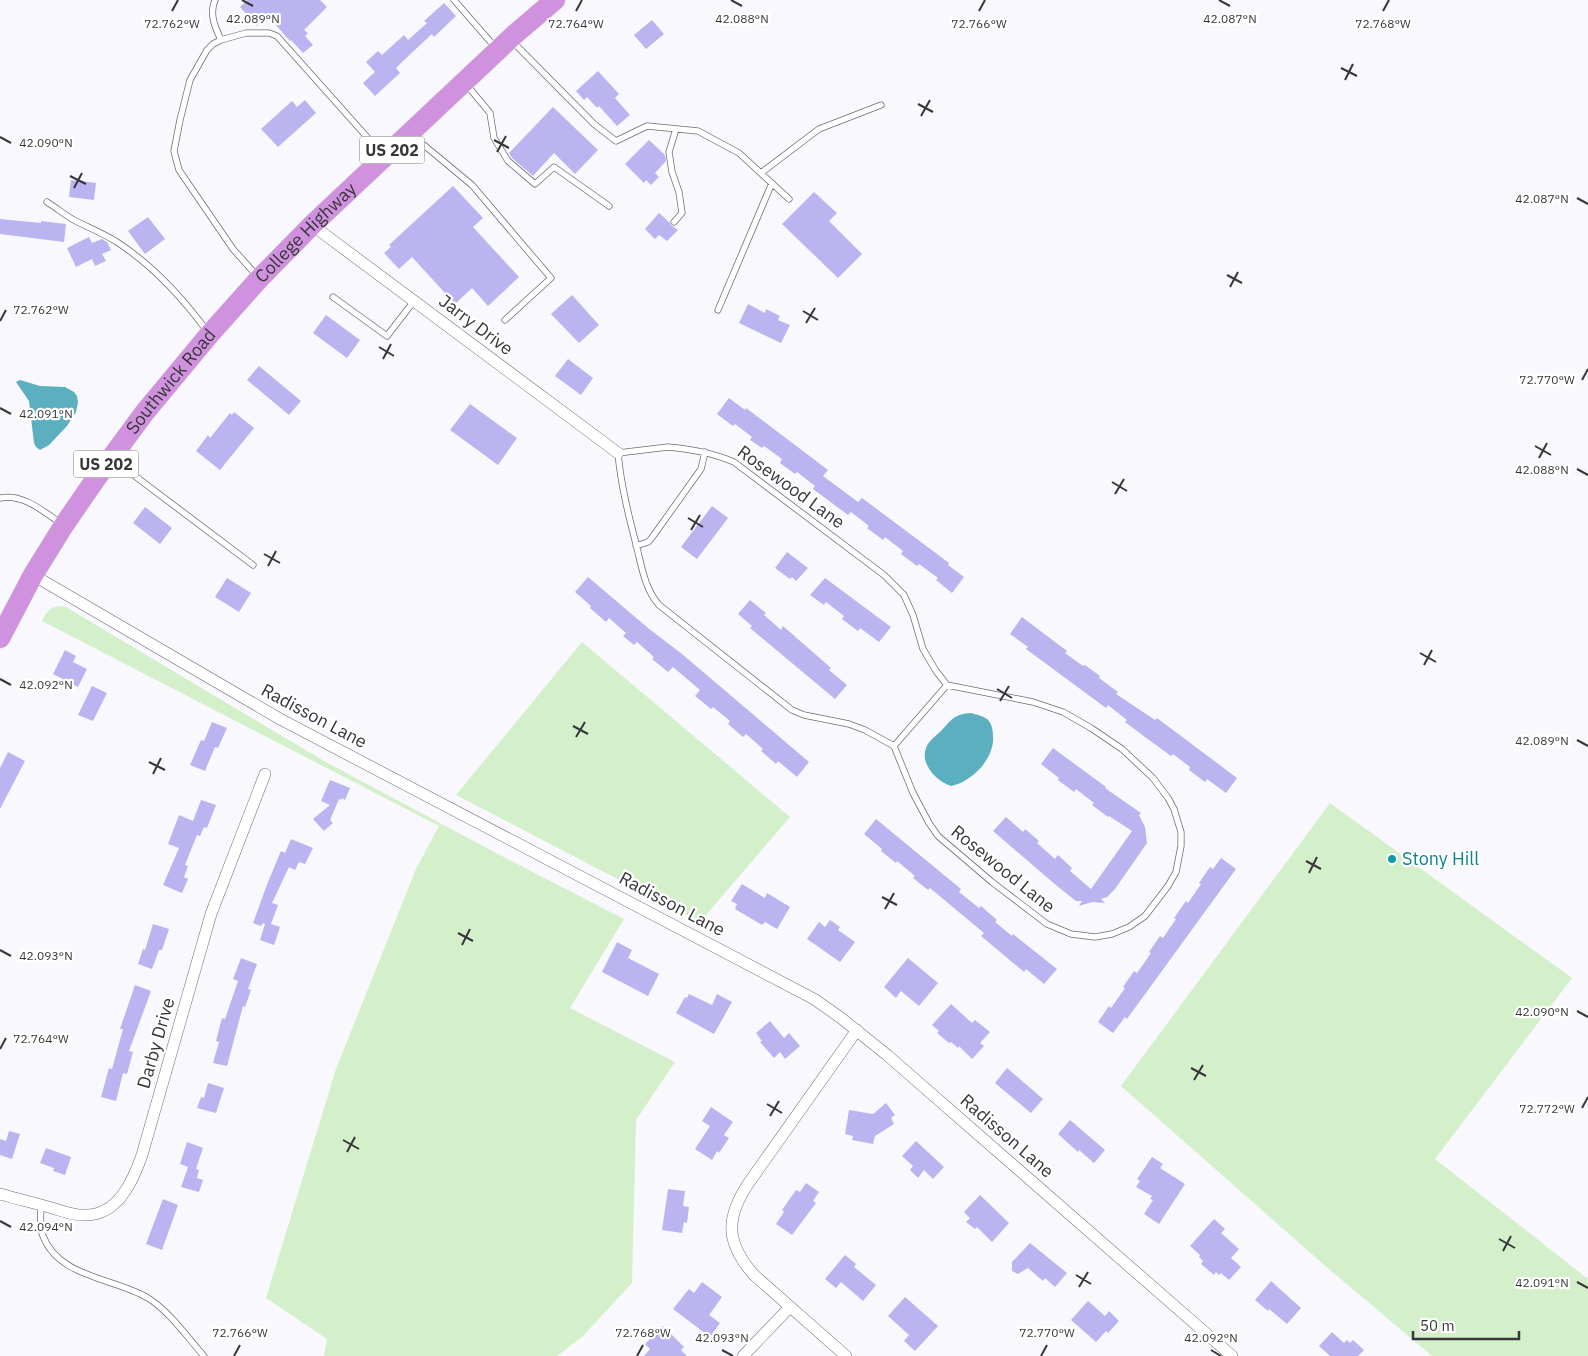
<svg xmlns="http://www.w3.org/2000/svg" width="1588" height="1356" font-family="'IBM Plex Sans',sans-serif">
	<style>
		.green { fill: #d3f0cb }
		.water { fill: #5bafbf }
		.building { fill: #bab4f0 }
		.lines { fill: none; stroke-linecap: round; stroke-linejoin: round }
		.lane-casing { stroke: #6e6d72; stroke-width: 7 }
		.street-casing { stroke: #6e6d72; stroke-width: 12 }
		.highway-casing { stroke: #d7d7d7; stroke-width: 21 }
		.lane { stroke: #fff; stroke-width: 5.5 }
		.street { stroke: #fff; stroke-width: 11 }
		.highway { stroke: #d091df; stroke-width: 20 }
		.ticks { fill: none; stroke: #373639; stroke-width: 2 }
		.culture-dot { fill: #0f9aa8; stroke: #fff; stroke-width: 2 }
		.labels { text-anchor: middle; stroke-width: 4.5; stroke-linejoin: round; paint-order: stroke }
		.shield { fill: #fff; stroke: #737274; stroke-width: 1 }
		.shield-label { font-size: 16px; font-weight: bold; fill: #373639 }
		.street-label { font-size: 18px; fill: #373639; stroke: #fff }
		.culture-label { font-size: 18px; fill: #0d838f; stroke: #fff; text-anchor: start }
		.ticks-label { font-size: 12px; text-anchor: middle; fill: #373639; stroke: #fff; stroke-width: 4.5; stroke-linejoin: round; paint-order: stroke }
	</style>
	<rect width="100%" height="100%" fill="#f9f8fe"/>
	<!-- green -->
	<path class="green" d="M61,606l5,1 258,154 174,93 126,65 -54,89 105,54 -39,58 -4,163 -49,53 -26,20h-233l3,-17 -61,-41 70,-229 80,-200 23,-43 -397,-205c4,-9 8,-14 19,-15z
		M582,642l208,175 -90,105 -244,-127z
		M1330,803l242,175 -137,181 153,120v77h-156l-109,-92 -202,-178z"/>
	<!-- water -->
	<path class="water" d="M20,380l20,6 25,1 9,5 3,4 1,6 -2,10 -9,14 -18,19 -9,5 -4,-3 -2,-4 -5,-42 -13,-19z
		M971,713c6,2 14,3 18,8 3,4 4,10 4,15 2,22 -21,46 -42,50 -15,-5 -34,-24 -23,-42 3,-5 10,-10 14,-14 10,-11 13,-16 29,-17z"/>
	<!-- building -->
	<path class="building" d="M247,0h73l7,7 -23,23 4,3 -3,3 8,9 -10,8 -12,-13 -1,1 -22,-25 -11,10 -17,-19z
		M444,3l12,13 -22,21 -2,-3 -29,27 -7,7 4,5 -25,23 -12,-13 12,-11 -9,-10 12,-11 4,4 22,-20 4,5 19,-17 -3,-2z
		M652,20l12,14 -18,15 -12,-14z
		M598,71l21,23 -4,4 15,17 -13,11 -18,-20 -2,2 -10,-11 -3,3 -8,-9z
		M305,100l11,13 -38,34 -17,-18 31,-28 5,6z
		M553,107l45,43 -23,24 -21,-21 -21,23 -21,-18 -3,-5z
		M649,140l16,15 1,6 -11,12 4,4 -8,8 -5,-5 -2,3 -19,-19z
		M71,180l25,3 -2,17 -25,-3z
		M453,186l30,32 -10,9 46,50 -31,29 -16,-18 -17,16 -43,-47 -13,12 -15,-16 7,-6 -2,-2z
		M814,192l23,21 -8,8 33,33 -24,24 -56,-54z
		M659,213l10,9 2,3 7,5 -11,11 -8,-6 -4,4 -10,-10z
		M148,217l17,22 -20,15 -17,-23z
		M0,219l41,4v-2l25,3 -2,18 -64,-8z
		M89,237l3,6 10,-4 5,3 4,8 -9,4 4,7 -11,5 -3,-7 -16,8 -9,-19z
		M572,295l27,30 -20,18 -28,-29z
		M748,304l17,9 1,-4 14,7 -2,4 12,5 -9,18 -42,-20z
		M326,315l34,25 -13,18 -34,-25z
		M568,359l25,19 -12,17 -26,-19z
		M259,366l42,35 -12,14 -42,-35z
		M729,398l16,12 1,-2 82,62 -5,6 35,26 4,-4 87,65 -1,2 16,12 -12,16 -16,-13 2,-2 -19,-14 -2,2 -16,-12 2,-3 -18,-14 -2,3 -16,-12 2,-2 -18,-14 -3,3 -35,-26 2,-3 -18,-14 -2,2 -15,-11 2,-4 -18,-13 -2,2 -12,-8 2,-3 -17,-13 -2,2 -16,-12z
		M470,404l47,34 -19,27 -48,-35z
		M234,412l20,16 -34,42 -24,-19 12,-16 2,3 20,-25 2,2z
		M712,506l16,12 -31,41 -16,-12z
		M145,507l27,21 -12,16 -27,-21z
		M787,552l21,16 -12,13 -4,-4 -2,2 -15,-11z
		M588,577l60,51 34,26 127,108 -12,15 -19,-16 -2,3 -15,-13 2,-2 -17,-15 -3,3 -15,-13 2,-3 -17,-14 -2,2 -16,-13 5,-6 -27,-23 -5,5 -16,-13 2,-2 -17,-15 -3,3 -11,-9 3,-3 -17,-15 -3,4 -16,-14 1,-2 -16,-14z
		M227,578l24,15 -12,19 -24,-15z
		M825,578l66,49 -12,15 -19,-14 -2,3 -16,-12 2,-3 -18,-14 -2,3 -14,-10z
		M750,600l16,13 -2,2 17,15 2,-4 48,42 -2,2 18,15 -12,14 -85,-71 2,-2 -14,-12z
		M1022,617l45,34 -2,2 18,13 2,-1 15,11 -1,2 19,14 -2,2 39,26 2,-2 80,60 -11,15 -19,-14 -2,3 -16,-12 1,-3 -17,-13 -2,2 -26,-19 -20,-15 2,-2 -19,-15 -2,3 -80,-59 2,-2 -18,-13z
		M65,650l11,6 -3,6 14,7 -9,18 -25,-13z
		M92,686l15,7 -14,28 -15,-6z
		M212,722l15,6 -9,20 -3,-1 -10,24 -15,-6 11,-25 3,1z
		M1053,748l53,39 -1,1 36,25 -2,2 6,12 2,16 -32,46 -8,8 -6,2 4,4 -13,-1 -13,4 3,-5h-6l-19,-15 -64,-55 13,-14 17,15 2,-3 14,12 -2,2 18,16 3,-4 14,13 -2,3 21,18 41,-58 -23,-15 -1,1 -16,-12 2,-2 -18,-14 -2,3 -16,-12 1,-2 -18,-14z
		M8,752l17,9 -25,48v-41z
		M330,780l20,8 -5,12 -3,-2 -1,2 -2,-1 -9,21 3,3 -9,8 -11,-12 17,-14 -9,-4z
		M201,800l15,5 -9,23 -3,-1 -4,9 -3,-1 -12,30 3,1 -4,11 4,2 -6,14 -19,-8 16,-37 -11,-4 11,-29 14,6z
		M876,819l85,70 -2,3 20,16 2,-2 16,14 -2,2 17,14 1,-2 44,35 -13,15 -18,-15 -2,3 -43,-36 3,-3 -54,-45 -2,2 -15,-12 2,-2 -18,-15 -1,2 -15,-12 1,-2 -18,-15z
		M291,839l22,9 -8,16 -6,-2 -4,8 -6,-3 -17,36 6,2 -7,19 9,3 -6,18 -14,-5 5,-16 -2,-1 -2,3 -8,-3 15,-41 13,-31 4,2z
		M1221,858l15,11 -109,150 -2,-2 -12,16 -15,-11 11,-16 2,2 14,-20 -2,-1 11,-16 3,2 14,-20 -2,-1 11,-16 3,2 13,-19 -2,-1 12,-17 2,2 13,-19 -2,-1 11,-16 3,2z
		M742,884l23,14 2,-5 23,14 -13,22 -12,-7 -3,3 -27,-16 2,-5 -6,-3z
		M830,920l10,7 -2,3 17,12 -15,20 -33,-23 12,-17 6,5z
		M153,924l16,5 -7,21h-3l-7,19 -14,-5 5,-15 2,1z
		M617,942l15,8 -4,8 31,16 -11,22 -46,-24z
		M241,958l16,6 -9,25 3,1 -6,17 -2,-1 -16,60 -14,-3 6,-21 -3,-1 6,-23 3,1 13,-38 -5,-2z
		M908,958l30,25 -19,23 -18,-15 -5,7 -12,-11z
		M135,985l16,6 -22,60 4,1 -6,22 -4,-1 -7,28 -15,-4 8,-29 3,1 11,-40h-3z
		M689,994l23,11 5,-11 15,8 -18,32 -38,-21 9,-16 2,1z
		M951,1004l21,19 3,-3 15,12 -10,11 4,3 -12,13 -13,-13 -1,2 -7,-6 -2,1 -12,-10 2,-2 -7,-6z
		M770,1021l14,17 5,-5 11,13 -15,13 -5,-7 -6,6 -14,-16 2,-1 -6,-8z
		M1007,1068l36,31 -12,14 -36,-30z
		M208,1083l16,5 -8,25 -19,-5 4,-11 3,1z
		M886,1103l9,12 -4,3 3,6 -19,12 -2,8 -21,-4 1,-4 -8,-2 4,-24 24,4z
		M711,1107l22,15 -9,13 5,3 -10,15 -2,-2 -5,9 -17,-11 15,-23 -8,-5z
		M1070,1120l35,30 -11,13 -15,-13 -1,2 -20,-18z
		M9,1131l11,3 -8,25 -12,-4v-16l6,2z
		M916,1141l28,26 -11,12 -9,-9 -6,8 -8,-8 3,-4 -11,-10z
		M187,1142l16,6 -7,21 3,1 -2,8 6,2 -4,12 -18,-5 7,-20 -8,-3z
		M46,1148l25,9 -6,18 -12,-4 1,-3 -14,-5z
		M1152,1157l11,7 -3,4 25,16 -26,40 -15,-10 9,-14 -3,-1 2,-3 -16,-9 4,-6 -3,-2z
		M806,1183l13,9 -6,9 3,2 -24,32 -16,-11 8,-12 -2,-2 14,-20 4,2z
		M668,1189l17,2 -2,15 6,1 -2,16 -3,-1 -2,11 -20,-3z
		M980,1195l29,28 -17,19 -15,-15 -2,2 -9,-7 4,-4 -6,-6z
		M163,1199l15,6 -16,45 -16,-6z
		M1214,1219l11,10 -4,4 18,16 -8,9 10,9 -12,13 -8,-7 -2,2 -3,-3 -2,3 -13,-11 2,-3 -4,-4 1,-2 -10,-9z
		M1030,1243l37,30 -12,14 -10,-9 -2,3 -15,-13 -10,6 -6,-3v-9z
		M845,1255l11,9 -2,3 22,18 -13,16 -22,-19 -5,6 -11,-9z
		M1271,1281l30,27 -14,16 -18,-15 -1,2 -13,-11z
		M702,1282l20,15 -13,18 11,8 -10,14 -37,-28 16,-20 5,4z
		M905,1297l33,29 -23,25 -11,-10 5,-6 -21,-19z
		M1088,1301l17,15 4,-5 10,10 -11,12 -2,-2 -10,11 -25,-22z
		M663,1326l21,21 -3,3 6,6h-43l6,-7 -5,-5z
		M1332,1332l12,11 3,-3 3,3 3,-3 11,10 -6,6h-28l-11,-10z"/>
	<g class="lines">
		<!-- lane casing -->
		<g class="lane-casing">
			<path id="lane" d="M215,0c-6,14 0,27 6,40
				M454,0l41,47
				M513,42l81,82 22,17 31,-15 51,5 41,22 50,46
				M466,84l24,29 4,25 14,23 27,23 19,-17 55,39
				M413,136l59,49 79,93 -46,42
				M761,173l58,-44 62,-24
				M47,202c8,5 17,12 25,17 15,8 31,14 45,23 35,23 65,55 90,89
				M674,222l8,-9 -3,-21 -7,-20 -3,-20 7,-23
				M257,276l-24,-27 -54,-79 -5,-19 6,-31 10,-40 17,-30 6,-6 8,-4 25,-7h23l8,3 106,119
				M333,297l54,39 27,-35
				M718,310l54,-127
				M668,447c23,2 45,6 66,15l150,113 20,20 9,20 10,34 13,22 11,14 86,17 30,10 28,16 31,21 31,29 15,20 6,11 7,23v14l-5,26 -8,14 -23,30 -16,11 -17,7 -17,3 -24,-3 -24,-10 -55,-42 -54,-46 -9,-13 -16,-30 -19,-47 -29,-16 -16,-6 -45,-9 -12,-5 -133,-105c-14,-16 -17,-37 -22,-57 -8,-31 -16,-62 -19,-95z
				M115,461l138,104
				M0,498c23,-5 44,14 62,26
				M636,546l12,-4 3,-3 50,-70 4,-17
				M894,746l53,-61
				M41,1205c0,10 -2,22 2,31 16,42 72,42 105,62 21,13 40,40 56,58"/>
		</g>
		<!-- street casing -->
		<g class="street-casing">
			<path id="street" d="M312,225l306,228
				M33,575l247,144 534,280 27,19 46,37 345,301
				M0,1194c17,5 35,9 52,14 11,3 22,8 34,7 32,0 47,-34 56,-60l69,-241 54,-140
				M743,1356l47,-49
				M846,1356l-92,-81c-28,-32 -29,-56 -6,-91l109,-154"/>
		</g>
		<!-- highway casing -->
		<g class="highway-casing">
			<g id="highway">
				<path id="s1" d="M0,638l33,-63 31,-50 33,-48 48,-65 64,-77 50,-56 53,-54 202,-190 41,-35"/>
			</g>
		</g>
		<!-- lane -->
		<use href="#lane" class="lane"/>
		<!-- street -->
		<use href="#street" class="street"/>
		<!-- highway -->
		<use href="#highway" class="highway"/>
	</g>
	<!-- ticks -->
	<path class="ticks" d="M242,0l11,6M731,0l11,6M1219,0l11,6M172,11l6,-11M576,11l6,-11M979,11l6,-11M1383,11l6,-11M1341,68l16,8M1345,80l8,-16M918,104l15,8M921,116l9,-16M0,137l11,6M494,140l15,8M497,152l9,-16M70,176l16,8M74,188l8,-15M1577,198l11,6M1227,275l15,8M1230,287l8,-15M803,311l15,9M0,321l6,-11M806,323l9,-15M379,347l15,9M383,359l8,-15M1582,380l6,-11M0,408l11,6M1535,446l16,9M1539,458l8,-15M1577,469l11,6M1112,482l15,9M1115,494l9,-15M688,518l15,9M691,530l9,-15M264,554l16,9M268,566l8,-15M1420,653l16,9M1424,665l8,-15M0,679l11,6M997,689l15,9M1000,701l9,-15M573,726l15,8M576,737l9,-15M1577,740l11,6M149,762l16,8M153,774l8,-16M1306,861l15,8M1309,873l8,-16M882,897l15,8M885,909l9,-16M458,933l15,8M462,945l8,-16M0,950l11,6M1577,1011l11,6M0,1049l6,-11M1191,1068l15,8M1194,1080l9,-15M767,1104l15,9M1582,1108l6,-11M770,1116l9,-15M343,1140l16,9M347,1152l8,-15M0,1221l11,6M1499,1239l16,9M1503,1251l8,-15M1076,1275l15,9M1577,1282l11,6M1079,1287l9,-15M722,1350l11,6M1211,1350l10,6M234,1356l6,-11M637,1356l6,-11M1041,1356l6,-11"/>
	<!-- markers -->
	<circle class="culture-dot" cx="1392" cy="859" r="5"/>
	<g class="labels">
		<!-- shield labels -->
		<g class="shield">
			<rect x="359.5" y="136.5" width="65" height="27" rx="4"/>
			<rect x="73.5" y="450.5" width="65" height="27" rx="4"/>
		</g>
		<g class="shield-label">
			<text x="392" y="156">US 202</text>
			<text x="106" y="470">US 202</text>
		</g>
		<!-- street labels -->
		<g class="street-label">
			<text dy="6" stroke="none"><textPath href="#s1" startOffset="510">College Highway</textPath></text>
			<text transform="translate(476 325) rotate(37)" y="6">Jarry Drive</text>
			<text dy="6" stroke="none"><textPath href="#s1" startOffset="309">Southwick Road</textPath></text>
			<text transform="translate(791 487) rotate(36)" y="6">Rosewood Lane</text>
			<text transform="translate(314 716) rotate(28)" y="6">Radisson Lane</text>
			<text transform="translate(1003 869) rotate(39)" y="6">Rosewood Lane</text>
			<text transform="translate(672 904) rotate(28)" y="6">Radisson Lane</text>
			<text transform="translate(156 1043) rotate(-74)" y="6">Darby Drive</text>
			<text transform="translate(1007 1136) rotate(41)" y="6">Radisson Lane</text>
		</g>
		<!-- culture labels -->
		<g class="culture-label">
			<text x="1402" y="865">Stony Hill</text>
		</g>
	</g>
	<g class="ticks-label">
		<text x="742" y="23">42.088°N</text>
		<text x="253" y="23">42.089°N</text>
		<text x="1230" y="23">42.087°N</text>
		<text x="172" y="28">72.762°W</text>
		<text x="576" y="28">72.764°W</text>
		<text x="979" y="28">72.766°W</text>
		<text x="1383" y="28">72.768°W</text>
		<text x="46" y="147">42.090°N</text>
		<text x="1542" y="203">42.087°N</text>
		<text x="41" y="314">72.762°W</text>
		<text x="1547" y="384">72.770°W</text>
		<text x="46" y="418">42.091°N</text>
		<text x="1542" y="474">42.088°N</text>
		<text x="46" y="689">42.092°N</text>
		<text x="1542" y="745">42.089°N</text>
		<text x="46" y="960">42.093°N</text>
		<text x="1542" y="1016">42.090°N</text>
		<text x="41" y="1043">72.764°W</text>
		<text x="1547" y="1113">72.772°W</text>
		<text x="46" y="1231">42.094°N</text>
		<text x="1542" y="1287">42.091°N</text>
		<text x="240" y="1337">72.766°W</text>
		<text x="643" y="1337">72.768°W</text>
		<text x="1047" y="1337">72.770°W</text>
		<text x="722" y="1342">42.093°N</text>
		<text x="1211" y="1342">42.092°N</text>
	</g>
	<!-- scale -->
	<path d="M1413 1331v8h106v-8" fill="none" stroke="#373639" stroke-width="2.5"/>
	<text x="1420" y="1331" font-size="15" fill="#373639" stroke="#ffffff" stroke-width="4" paint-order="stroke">50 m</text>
</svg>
